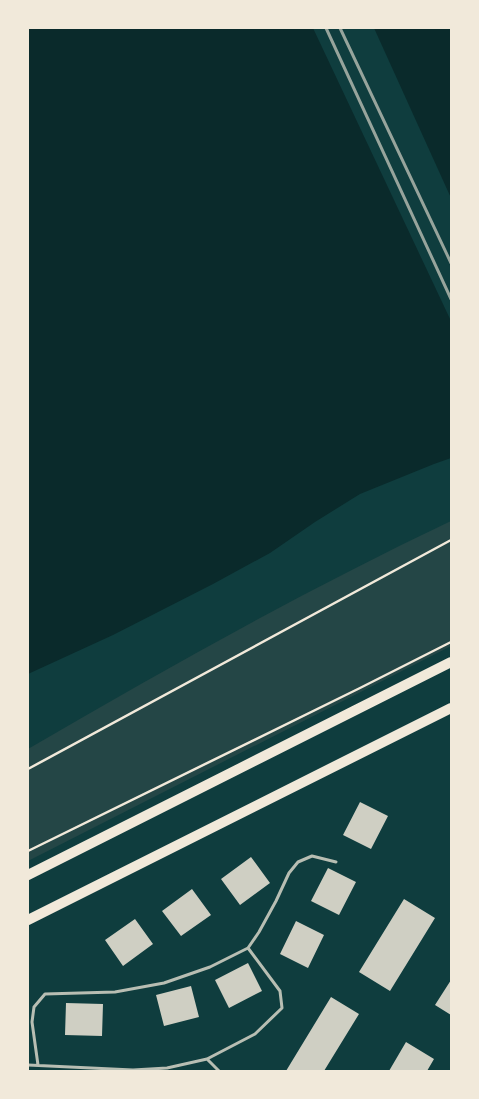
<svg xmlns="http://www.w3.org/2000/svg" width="479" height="1099" font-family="Inter,sans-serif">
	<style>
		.green { fill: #244646 }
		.water { fill: #0a2a2b }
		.pier { fill: #0f3d3e }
		.building { fill: #cfcfc3 }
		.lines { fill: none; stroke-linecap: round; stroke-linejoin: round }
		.path { stroke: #f1e9da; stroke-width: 2.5 }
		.service { stroke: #b8beb3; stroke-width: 3 }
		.primary { stroke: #f1e9da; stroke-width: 10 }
		.rail { stroke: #97a49c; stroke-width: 3 }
	</style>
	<rect width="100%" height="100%" fill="#0f3d3e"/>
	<!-- green -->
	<path class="green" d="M451,521v125l-423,215v-112c138,-81 278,-159 423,-228z"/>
	<!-- water -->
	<path class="water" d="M28,28h423v430l-17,6 -74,30 -45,28 -45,31 -57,31 -100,51 -85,39z"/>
	<!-- pier -->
	<path class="pier" d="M313,28h61l77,170v123z"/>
	<!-- building -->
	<path class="building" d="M360,802l28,14 -17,33 -28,-14z
		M251,857l19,26 -30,22 -19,-26z
		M328,868l28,14 -17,33 -28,-14z
		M192,889l19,26 -30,21 -19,-25z
		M404,899l31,19 -45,73 -31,-19z
		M135,919l18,25 -30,22 -18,-26z
		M296,921l28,14 -16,33 -28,-14z
		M248,963l14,28 -33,17 -14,-28z
		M451,980v35l-16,-10z
		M191,986l8,31 -35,9 -8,-31z
		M331,997l28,17 -35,57h-38z
		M66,1003l37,1 -1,32 -37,-1z
		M406,1042l28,17 -7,12h-38z"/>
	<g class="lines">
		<!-- path -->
		<path class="path" d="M28,769l423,-229
			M28,851l332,-163 91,-46"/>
		<!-- service -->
		<path class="service" d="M207,1059l12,12
			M28,1065l105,5 34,-2 40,-9 48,-25 27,-26 -2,-17 -32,-43
			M38,1065l-6,-43 2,-15 11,-13 70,-2 49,-9 46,-16 38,-19 11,-16 17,-31 13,-28 9,-11 14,-6 24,6"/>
		<!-- primary -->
		<path class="primary" d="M28,875l423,-213
			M28,920l423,-212"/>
		<!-- rail -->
		<path class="rail" d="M326,28l125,271
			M340,28l111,235"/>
	</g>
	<!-- border -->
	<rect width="479" height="1099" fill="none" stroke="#f1e9da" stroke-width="58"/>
</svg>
